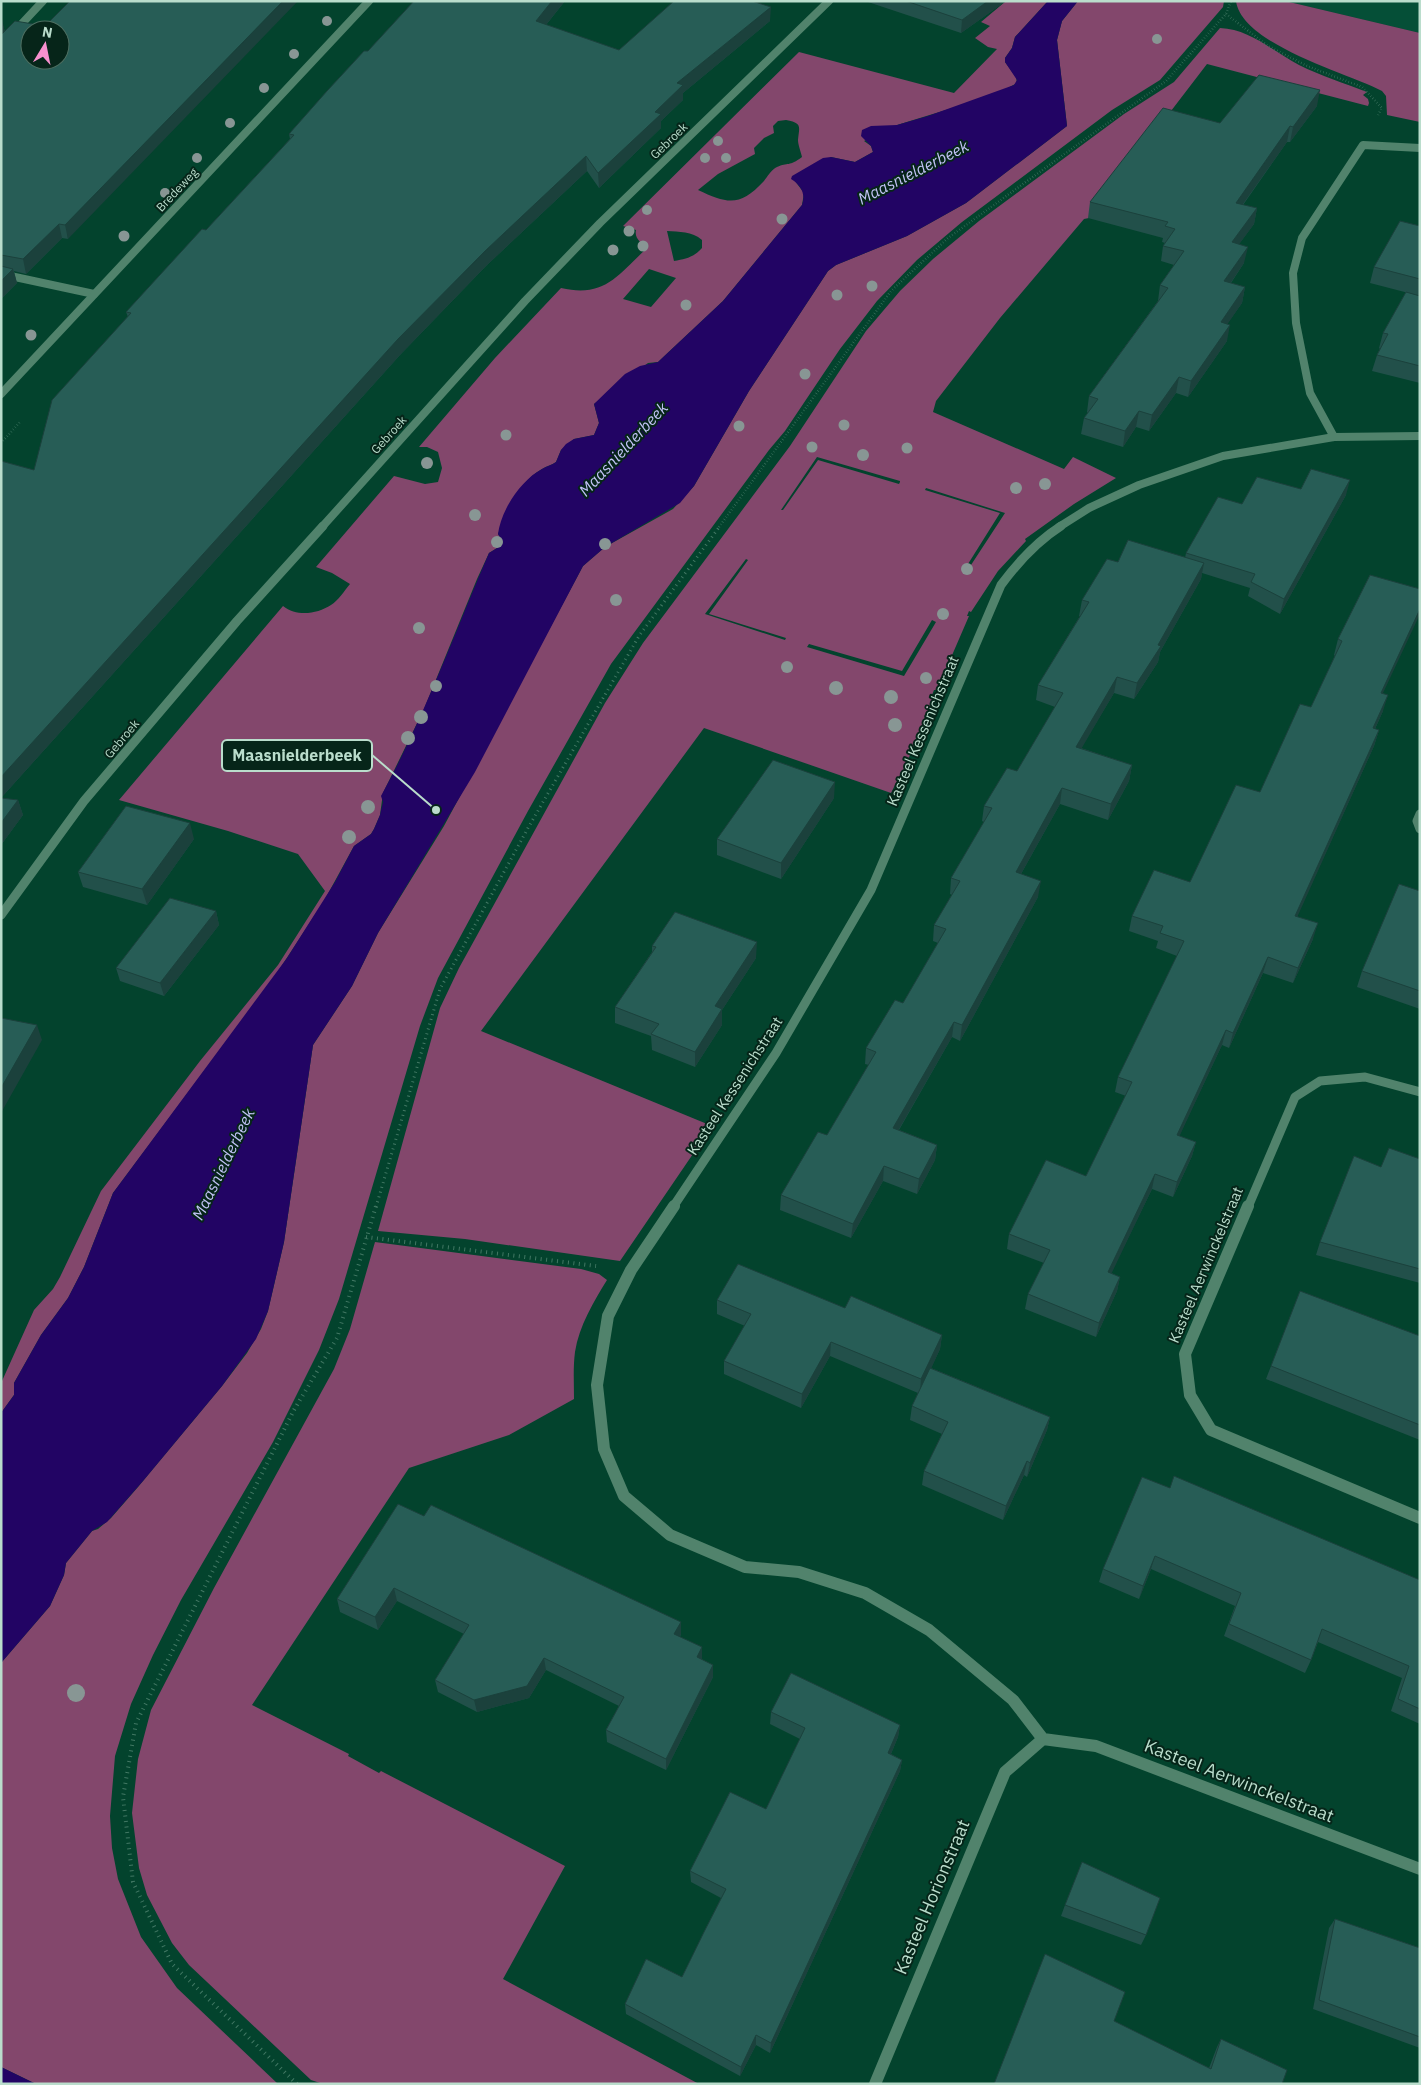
<svg xmlns="http://www.w3.org/2000/svg" width="1421" height="2085" font-family="'IBM Plex Sans',sans-serif">
	<style>
		.built { fill: #054f37 }
		.green { fill: #83476c; fill-rule: evenodd }
		.water { fill: #220464 }
		.lines { fill: none; stroke-linecap: round; stroke-linejoin: round }
		.path-far2 { stroke: #427864; stroke-width: 2.5; stroke-dasharray: 0.5 2.5; stroke-linecap: butt }
		.path-far1 { stroke: #427864; stroke-width: 3; stroke-dasharray: 1 4; stroke-linecap: butt }
		.path { stroke: #427864; stroke-width: 4; stroke-dasharray: 1 4.5; stroke-linecap: butt }
		.minor-far2 { stroke: #51836c; stroke-width: 8 }
		.minor-far1 { stroke: #51836c; stroke-width: 9 }
		.minor { stroke: #51836c; stroke-width: 12 }
		.tertiary { stroke: #51836c; stroke-width: 8 }
		.tree { fill: #889694 }
		.wall { fill: #22504a }
		.shaded-wall { fill: #1b413c }
		.building { fill: #275d56; stroke: #1b413c; fill-rule: evenodd }
		.labels { text-anchor: middle; stroke-width: 4; stroke-linejoin: round; paint-order: stroke }
		.far-street-label { font-size: 12px; fill: #baddcc; stroke: #062519 }
		.street-label { font-size: 15px; fill: #baddcc; stroke: #062519 }
		.water-label { font-size: 16px; font-style: italic; fill: #c2c3f6; stroke: #062519 }
		.near-street-label { font-size: 18px; fill: #baddcc; stroke: #062519 }
		.leader { fill: none; stroke: #baddcc; stroke-width: 2 }
		.callout-dot { fill: #baddcc; stroke: #062519; stroke-width: 2 }
		.callout { fill: #062519; stroke: #baddcc; stroke-width: 2 }
		.callout-label { font-size: 16px; text-anchor: middle; font-weight: bold; fill: #baddcc }
	</style>
	<rect width="100%" height="100%" fill="#03432d"/>
	<!-- built -->
	<path class="built" d="M1285,1h135v32z"/>
	<!-- green -->
	<path class="green" d="M1006,1h42l-33,36 -3,11 -7,10v4l11,15 1,6 -11,6 -47,17 -62,19 -33,16 7,5 2,6 -18,10 -24,-5 -36,24 9,12 -2,12 -79,96 -65,61 -10,1 -54,41 5,19 -5,12 -20,4 -13,11 -5,12c-4,3 -9,4 -14,7 -24,14 -34,40 -44,65l4,7v4l-13,8 -12,26 -53,130 -41,84 -3,22 -6,14 -3,5 -17,12 -30,55 -49,75 -162,217 -29,74 -16,31 -27,37 -27,48v12l-13,18 1,-32 32,-71 19,-21 7,-12 41,-86 99,-130 78,-96 47,-74 -27,-37 -70,-23 -109,-31 164,-194c14,11 34,8 48,-1 8,-5 13,-14 19,-21l-18,-11 -16,-6 78,-91 31,8 13,-2 4,-14 -4,-16 -11,-5h-8l76,-89 66,-70c44,10 57,-13 86,-40 -5,-5 -13,-9 -11,-18l-13,-4 176,-174 155,41 43,-44 -9,-2 -13,-9 15,-12 -9,-4zM786,120c17,3 13,7 12,20 0,5 3,12 4,17 -13,10 -14,5 -25,10 -5,2 -10,10 -13,14 -24,26 -36,23 -66,9l20,-16 37,-20 -1,-6 10,-10 10,-5 -1,-7 5,-5zM667,231c12,1 25,0 35,9v8c-8,9 -16,11 -28,13zM649,269l27,9 -25,29 -28,-8z
		M1078,1h146l-1,6 -63,73 -48,30 -150,112 -45,38 -40,41 -37,48 -55,82 -16,19 -158,214 -83,147 -90,167 -18,48 -81,273 -20,51 -46,92 -92,158 -28,55 -22,49 -16,52 -5,60 2,32 6,31 23,58 36,51 101,96h-242l-35,-17v-404l49,-57 14,-31 2,-12 26,-32 6,-2 13,-11 27,-31 84,-101 25,-33 14,-24 7,-18 16,-69 29,-197 39,-59 26,-53 66,-107 139,-260 22,-19 68,-38 21,-23 55,-95 79,-120 8,-6 71,-29 59,-33 101,-77 -10,-86 5,-19z
		M1236,1h49l135,32v89l-33,-7 -1,-19 -4,-5c-34,-18 -140,-46 -146,-90z
		M1220,28c30,1 52,23 79,37 22,11 45,18 68,27l-4,3 5,4 1,4 -1,3 -161,-42 -118,154 -5,1 -84,99 -64,83 -3,11 131,57 9,-12 43,21 -42,26 -49,35 1,2 -28,30 -27,41 -2,-1 -2,5h2l-32,74h-3l-2,5 3,1 -36,85h-2l-6,12 -187,-65 -223,303 231,95 -92,135 -155,-22 -87,-8 62,-223 19,-40 146,-265 38,-60 147,-197 76,-115 34,-40 33,-32 46,-38 145,-107 50,-32zM817,457l83,24v1l-1,2 -81,-24 -35,50h-2zM926,488l79,25 -34,52 -3,-1 32,-51 -75,-23zM746,559l2,1 -39,54 77,24 -1,2 -80,-26zM932,620l4,2 -32,54 -97,-29 2,-3 93,27z
		M375,1242l206,27 18,5 8,6c-13,21 -28,46 -32,72 -2,15 -1,32 -1,47l-65,36 -100,33 -157,237 97,49 -1,2 31,17 2,-2 184,95 -62,113 196,105h-376l-12,-4 -122,-115 -17,-22 -25,-48 -8,-27 -7,-55 6,-54 13,-49 63,-122 120,-219 16,-40z"/>
	<!-- water -->
	<path class="water" d="M1048,1h30l-16,20 -5,19 10,86 -101,77 -59,33 -71,29 -8,6 -79,120 -55,95 -14,17 -75,44 -22,19 -108,206 -97,161 -26,53 -39,59 -29,197 -16,69 -12,28 -34,47 -79,95 -36,41 -15,9 -26,32 -2,12 -14,31 -49,57v-250l13,-18v-12l27,-48 27,-37 16,-31 29,-74 174,-235 48,-76 19,-36 17,-12 3,-5 6,-14 3,-13 -2,-6c43,-78 73,-162 108,-243l13,-8v-4l-4,-7c3,-24 23,-54 44,-65 5,-3 10,-4 14,-7l5,-12 5,-6 8,-5 20,-4 5,-12 -5,-19 31,-30 15,-8 18,-4 65,-61 79,-96c4,-11 -1,-20 -11,-26l1,-3 31,-18 8,-1 24,5 18,-10 -2,-6 -10,-10 1,-6 9,-4 26,-1 31,-9 86,-31 3,-5 -12,-18v-4l7,-10 3,-11z
		M1,2067l35,17h-35z"/>
	<g class="lines">
		<!-- path-far2 -->
		<path class="path-far2" d="M1226,14l42,32 39,20 55,21 20,21 -4,7
			M1,443l20,-22
			M719,527l172,-236 57,-53 218,-157 60,-67 5,-13"/>
		<!-- path-far1 -->
		<path class="path-far1" d="M376,1207l64,-218 88,-161 111,-192 81,-110"/>
		<!-- path -->
		<path class="path" d="M366,1237l230,29
			M297,2084l-125,-120 -39,-82 -10,-85 13,-74 158,-313 43,-72 39,-132"/>
		<!-- minor-far2 -->
		<path class="minor-far2" d="M1,46l42,-45
			M1,274l93,20
			M1334,437l-24,-44 -14,-70 -3,-50 9,-35 61,-93 57,3
			M322,527l203,-226 75,-78 229,-222
			M1059,527l30,-19 50,-23 84,-29 111,-19 86,-1"/>
		<!-- minor-far1 -->
		<path class="minor-far1" d="M1420,814l-3,7 3,8
			M1,915l83,-114 153,-180 86,-95
			M673,1207l103,-154 95,-163 130,-305c17,-23 35,-43 60,-59
			M1248,1207l47,-110 25,-16 45,-4 55,15"/>
		<!-- minor -->
		<path class="minor" d="M674,1206l-43,64 -23,46 -11,69 7,64 20,47 46,39 75,32 54,5 66,21 64,37 84,70 30,39
			M1248,1206l-63,148 5,41 21,35 209,88
			M1043,1739l53,7 324,123
			M875,2084l130,-312 38,-33"/>
		<!-- tertiary -->
		<path class="tertiary" d="M1,394l368,-393"/>
	</g>
	<!-- trees -->
	<g class="tree">
		<circle cx="327" cy="21" r="5"/>
		<circle cx="1157" cy="39" r="5"/>
		<circle cx="294" cy="54" r="5"/>
		<circle cx="264" cy="88" r="5"/>
		<circle cx="230" cy="123" r="5"/>
		<circle cx="718" cy="141" r="5"/>
		<circle cx="197" cy="158" r="5"/>
		<circle cx="705" cy="158" r="5"/>
		<circle cx="726" cy="158" r="5"/>
		<circle cx="165" cy="193" r="5"/>
		<circle cx="647" cy="210" r="5"/>
		<circle cx="782" cy="219" r="5.5"/>
		<circle cx="629" cy="231" r="5.5"/>
		<circle cx="124" cy="236" r="5.5"/>
		<circle cx="643" cy="246" r="5.5"/>
		<circle cx="613" cy="250" r="5.5"/>
		<circle cx="872" cy="286" r="5.5"/>
		<circle cx="837" cy="295" r="5.5"/>
		<circle cx="686" cy="305" r="5.5"/>
		<circle cx="31" cy="335" r="5.5"/>
		<circle cx="805" cy="374" r="5.5"/>
		<circle cx="844" cy="425" r="5.5"/>
		<circle cx="739" cy="426" r="5.5"/>
		<circle cx="506" cy="435" r="5.5"/>
		<circle cx="812" cy="447" r="5.5"/>
		<circle cx="907" cy="448" r="5.5"/>
		<circle cx="863" cy="455" r="6"/>
		<circle cx="427" cy="463" r="6"/>
		<circle cx="1045" cy="484" r="6"/>
		<circle cx="1016" cy="488" r="6"/>
		<circle cx="475" cy="515" r="6"/>
		<circle cx="497" cy="542" r="6"/>
		<circle cx="605" cy="544" r="6"/>
		<circle cx="967" cy="569" r="6"/>
		<circle cx="616" cy="600" r="6"/>
		<circle cx="943" cy="614" r="6"/>
		<circle cx="419" cy="628" r="6"/>
		<circle cx="787" cy="667" r="6"/>
		<circle cx="926" cy="678" r="6"/>
		<circle cx="436" cy="686" r="6"/>
		<circle cx="836" cy="688" r="7"/>
		<circle cx="891" cy="697" r="7"/>
		<circle cx="421" cy="717" r="7"/>
		<circle cx="895" cy="725" r="7"/>
		<circle cx="408" cy="738" r="7"/>
		<circle cx="368" cy="807" r="7"/>
		<circle cx="349" cy="837" r="7"/>
		<circle cx="76" cy="1693" r="9"/>
	</g>
	<!-- wall -->
	<path class="wall" d="M414,1h151l-19,24 73,25 151,-29 -87,72v7l-22,21v7l-62,60 -12,-17 -101,95 -86,89 -399,443 17,2 5,15 -22,30v-384l33,9 94,-153 -2,-5 80,-82 84,-91 -1,-5 79,-83z
		M865,1h141l-45,32z
		M1,19l4,13 40,-6 23,213 -6,-1 -36,36 -12,-3 3,12 -16,16z
		M1317,106l-27,36h-3l-44,63 14,3 -3,16 -15,20 5,19 -13,20 14,4 -3,16 -15,21v17l-39,56 -12,-4 -27,38 -13,-4 -13,20 -42,-13 3,-16 4,-5 -1,-1 2,-16 69,-95 2,-16 14,-20 -13,-4 2,-15 2,-3 -3,-1 1,-4 -75,-20 2,-16 130,-79z
		M1420,226v70l-50,-13 4,-16z
		M1420,296v87l-48,-12 5,-16 3,-6 -1,-1 4,-15z
		M1301,489l45,6 -66,119 -32,-18 2,-8 -48,-15 -1,6 -41,73 -2,10 -24,37 -20,-6 -33,55 51,17 -3,16 -21,39 -48,-16 -39,70 17,23 -78,144 -8,-4 -53,93 38,15 -2,15 -18,34 -34,-13 -32,57 -71,-28 1,-15 46,-60 42,-70 -4,-1 1,-16 37,-45 35,-60 -5,-2 1,-16 18,-30 -2,-1 1,-16 33,-56 -2,-1 2,-15 33,-35 38,-64 -19,-7 2,-15 42,-69h-1l3,-16 36,-38 67,-4 1,-5 56,-49z
		M1370,575l13,118v18l-8,18 4,1 -5,16 -77,170 16,23 -20,44 -30,-10 -34,75 -7,-3 -43,91 17,6 -4,14 -19,41 -21,-8 -41,84 9,4 -3,14 -21,46 -71,-28 3,-15 16,-31 -37,-14 2,-15 77,-58 40,-80 -11,-4 3,-15 59,-121 -21,-8 2,-7 -29,-10 3,-15 58,-34 70,-90 51,-85 24,-51 -1,-1 4,-16z
		M834,798l-53,81 -64,-24v-16z
		M194,839l-47,66 -64,-18 -5,-15z
		M1420,891v118l-63,-22 5,-16z
		M216,911l3,14 -55,71 -44,-15 -4,-13z
		M652,946l104,12 -34,52v15l-27,42 -43,-17 -1,-14 -36,-13v-16l37,-55z
		M1420,1159v124l-104,-28 4,-13 61,-75z
		M717,1300l128,8 97,27 -2,14 -9,19 119,49 -3,13 -20,47 -3,-2 -21,45 -81,-35 2,-14 18,-37 -32,-14 2,-14 6,-13 -88,-37 -29,52 -77,-34v-13l21,-35 -28,-12z
		M1420,1336v104l-154,-61 5,-13z
		M1170,1488l250,92v144l-29,-13 11,-33 -84,-36 -7,18 -6,13 -81,-37 11,-30 -84,-37 -12,30 -40,-17 4,-13z
		M424,1516l257,118 -1,3 22,23 11,17 -47,93 -59,-28 -1,-12 13,-24 -73,-36 -17,28 -52,14 -39,-20 -3,-12 29,-46 -67,-33 -19,29 -38,-18 -3,-13z
		M771,1712l129,13 -2,12 -7,17 11,6 -2,11 -130,282 -14,-8 -16,31 -114,-62 -1,-10 57,-27 39,-79 -30,-16 -1,-11 76,-62 34,-70 -30,-15z
		M1065,1905l81,30 -5,10 -80,-29z
		M1335,1919l85,29v100l-107,-39 16,-81z
		M1114,2021l95,47 8,-21 4,-8 61,45h-288z"/>
	<!-- shaded-wall -->
	<path class="shaded-wall" d="M283,1h15l-230,238 -3,-14z
		M552,1h13l-28,35 -1,-15z
		M988,1h18l-45,32 1,-13z
		M771,7l-1,14 -87,72v7l-22,21v7l-62,60 -1,-15 57,-61 22,-29z
		M2,19l3,14 -4,5v-18z
		M1320,90l-3,16 -27,36 3,-15z
		M1290,126l-3,16 -54,76 3,-15z
		M586,156l1,15 -101,95 -86,89 -399,443v-21l397,-438 87,-88z
		M1257,208l-3,16 -25,34 3,-16z
		M59,224l3,14 -36,36 -3,-15z
		M1248,247l-4,16 -23,34 3,-16z
		M13,269l4,14 -16,16v-18z
		M1245,287l-3,16 -24,35 3,-16z
		M1230,325l-3,16 -39,56 3,-16z
		M1179,377l-3,16 -27,38 3,-16z
		M1139,411l-3,16 -13,20 2,-16z
		M1350,480l-4,15 -66,119 4,-15z
		M1204,563l-3,16 -41,73 -2,10 -24,37 3,-16z
		M1420,609v5l-44,94 5,-15z
		M1117,677l-3,16 -41,70 3,-16z
		M1388,695l-5,16 -15,33 5,-16z
		M1379,730l-5,16 -83,185 4,-15z
		M1132,765l-3,16 -21,39 3,-16z
		M835,782l-1,16 -53,81v-16z
		M1062,788l-2,16 -47,84 3,-16z
		M18,800l5,15 -22,30v-22z
		M190,823l4,16 -47,66 -5,-16z
		M1041,881l-3,16 -78,144 2,-16z
		M216,911l3,14 -55,71 -4,-13z
		M1318,923l-5,16 -20,44 5,-15z
		M757,942l-1,16 -34,52v15l-27,42v-15l20,-46z
		M1268,957l-5,16 -34,75 4,-15z
		M954,1022l-2,15 -61,106 2,-15z
		M37,1025l5,15 -41,73v-25z
		M1226,1030l-4,15 -49,105 4,-15z
		M1196,1142l-4,14 -19,41 4,-15z
		M937,1145l-2,15 -18,34 2,-15z
		M884,1166l-1,15 -32,57 2,-14z
		M1155,1174l-3,15 -47,98 3,-15z
		M1120,1277l-3,14 -21,46 3,-14z
		M942,1335l-2,14 -20,44 1,-14z
		M831,1342l-1,14 -29,52 1,-14z
		M1050,1417l-3,13 -20,47 3,-14z
		M1027,1461l-3,14 -21,45 3,-14z
		M1155,1556l-4,13 -12,30 4,-13z
		M394,1588l3,13 -19,29 -3,-13z
		M681,1622v12l-7,13v-13z
		M702,1647v13l-5,-3z
		M544,1658l2,12 -17,28 -52,14 -3,-12z
		M713,1665v12l-47,93v-11z
		M900,1725l-2,12 -12,28 2,-12z
		M902,1760l-2,11 -130,282 1,-10z
		M756,2035v10l-16,31 1,-9z"/>
	<!-- building -->
	<path class="building" d="M70,1h213l-218,224 -6,-1 -36,35 -22,-4v-220l14,-14 30,5zM30,30h30v30h-30z
		M414,1h138l-16,20 83,29 55,-49h78l19,6 -94,76 6,2 -28,27 6,2 -63,59 -12,-17 -101,95 -87,88 -397,438v-316l33,9 18,-70 79,-87 -5,-1 76,-83 4,1 88,-95 -5,-1 38,-43 37,-40h4z
		M906,1h82l-26,19z
		M1259,75l61,15 -27,37 -3,-1 -54,77 21,5 -25,34 16,5 -24,34 21,6 -24,35 9,3 -39,56 -12,-4 -27,38 -13,-4 -14,20 -41,-13 14,-19 -9,-3 79,-108 -8,-3 24,-34 -21,-5 12,-17 -10,-3 3,-4 -78,-20 73,-94 57,15z
		M1400,221l20,5v53l-46,-12z
		M1,266l12,3 -12,12z
		M1406,292l14,4v70l-43,-11 11,-21 -5,-1z
		M1311,469l39,11 -66,119 -33,-17 4,-8 -69,-21 32,-56 24,7 15,-27 44,12z
		M1128,540l76,23 -46,82 3,1 -24,37 -20,-6 -41,70 56,18 -21,39 -49,-16 -46,84 25,9 -79,144 -8,-3 -61,106 44,17 -18,34 -35,-13 -31,58 -72,-29 37,-63 9,3 49,-83 -10,-4 29,-48 8,3 43,-74 -12,-4 26,-44 -9,-3 41,-70 -8,-2 23,-38 10,3 46,-78 -25,-8 51,-83 -7,-2 25,-41 11,3z
		M1370,575l50,14v20l-39,84 7,2 -15,33 6,2 -84,186 23,7 -20,45 -30,-11 -35,76 -7,-3 -49,105 19,7 -19,40 -22,-8 -47,98 12,5 -21,46 -71,-29 22,-44 -41,-16 37,-74 40,16 46,-94 -14,-5 66,-136 -24,-8 3,-7 -31,-10 22,-46 36,12 46,-97 24,7 40,-88 11,3 31,-66 -4,-2z
		M773,760l62,22 -54,81 -64,-24z
		M1,798l17,2 -17,23z
		M126,806l64,17 -48,66 -64,-17z
		M1399,884l21,7v100l-58,-20z
		M170,898l46,13 -56,72 -44,-15z
		M675,912l82,30 -42,64 7,3 -27,43 -44,-18 8,-10 -44,-17 41,-60 -4,-1z
		M1,1018l36,7 -36,63z
		M1389,1148l31,11v110l-100,-27 34,-86 27,11z
		M738,1264l107,44 6,-12 91,39 -21,44 -90,-37 -29,52 -78,-33 27,-47 -34,-14z
		M1300,1291l120,45v89l-149,-59z
		M930,1368l120,49 -20,46 -3,-2 -21,45 -82,-35 24,-49 -36,-16z
		M1174,1476l246,104v129l-22,-10 11,-33 -87,-37 -11,31 -82,-36 12,-31 -86,-37 -12,30 -40,-17 39,-92 28,11z
		M398,1504l26,12 7,-11 250,117 -7,12 28,13 -5,10 16,8 -47,94 -60,-29 18,-33 -80,-39 -17,28 -53,14 -39,-20 34,-55 -75,-37 -19,29 -38,-18z
		M791,1673l109,52 -12,28 14,7 -131,283 -15,-8 -15,32 -116,-63 21,-45 36,18 22,-45 22,-43 -36,-18 40,-79 36,17 39,-81 -34,-16z
		M1082,1862l78,36 -14,37 -81,-30z
		M1335,1919l85,29v89l-101,-37z
		M1045,1954l80,38 -11,29 97,48 10,-30 66,31 -5,14h-288z"/>
	<g class="labels">
		<!-- far-street labels -->
		<g class="far-street-label">
			<text transform="translate(669 141) rotate(-44)" y="4">Gebroek</text>
			<text transform="translate(177 190) rotate(-47)" y="4">Bredeweg</text>
			<text transform="translate(389 435) rotate(-48)" y="4">Gebroek</text>
			<text transform="translate(122 739) rotate(-50)" y="4">Gebroek</text>
		</g>
		<!-- street labels -->
		<g class="street-label">
			<text transform="translate(923 731) rotate(-67)" y="5">Kasteel Kessenichstraat</text>
			<text transform="translate(735 1086) rotate(-57)" y="5">Kasteel Kessenichstraat</text>
			<text transform="translate(1206 1265) rotate(-67)" y="5">Kasteel Aerwinckelstraat</text>
		</g>
		<!-- water labels -->
		<g class="water-label">
			<text transform="translate(913 172) rotate(-27)" y="6">Maasnielderbeek</text>
			<text transform="translate(623 449) rotate(-47)" y="6">Maasnielderbeek</text>
			<text transform="translate(223 1164) rotate(-64)" y="6">Maasnielderbeek</text>
		</g>
		<!-- near-street labels -->
		<g class="near-street-label">
			<text transform="translate(1239 1781) rotate(21)" y="6">Kasteel Aerwinckelstraat</text>
			<text transform="translate(932 1897) rotate(-67)" y="6">Kasteel Horionstraat</text>
		</g>
	</g>
	<!-- callouts -->
	<path class="leader" d="M436 810L372 755"/>
	<circle class="callout-dot" cx="436" cy="810" r="5"/>
	<rect class="callout" x="222" y="740" width="150" height="31" rx="5"/>
	<g class="callout-label">
		<text x="297" y="761">Maasnielderbeek</text>
	</g>
	<!-- border -->
	<rect width="1421" height="2085" fill="none" stroke="#baddcc" stroke-width="5"/>
	<!-- north arrow -->
	<g transform="translate(45 45) rotate(10)"><circle r="24" fill="#062519" stroke="#4e6f61"/>
	<path d="M0-4L9 19L0 12L-9 19Z" fill="#f790ce"/>
	<text y="-8" font-size="14" font-weight="bold" text-anchor="middle" fill="#baddcc">N</text>
	</g>
</svg>
